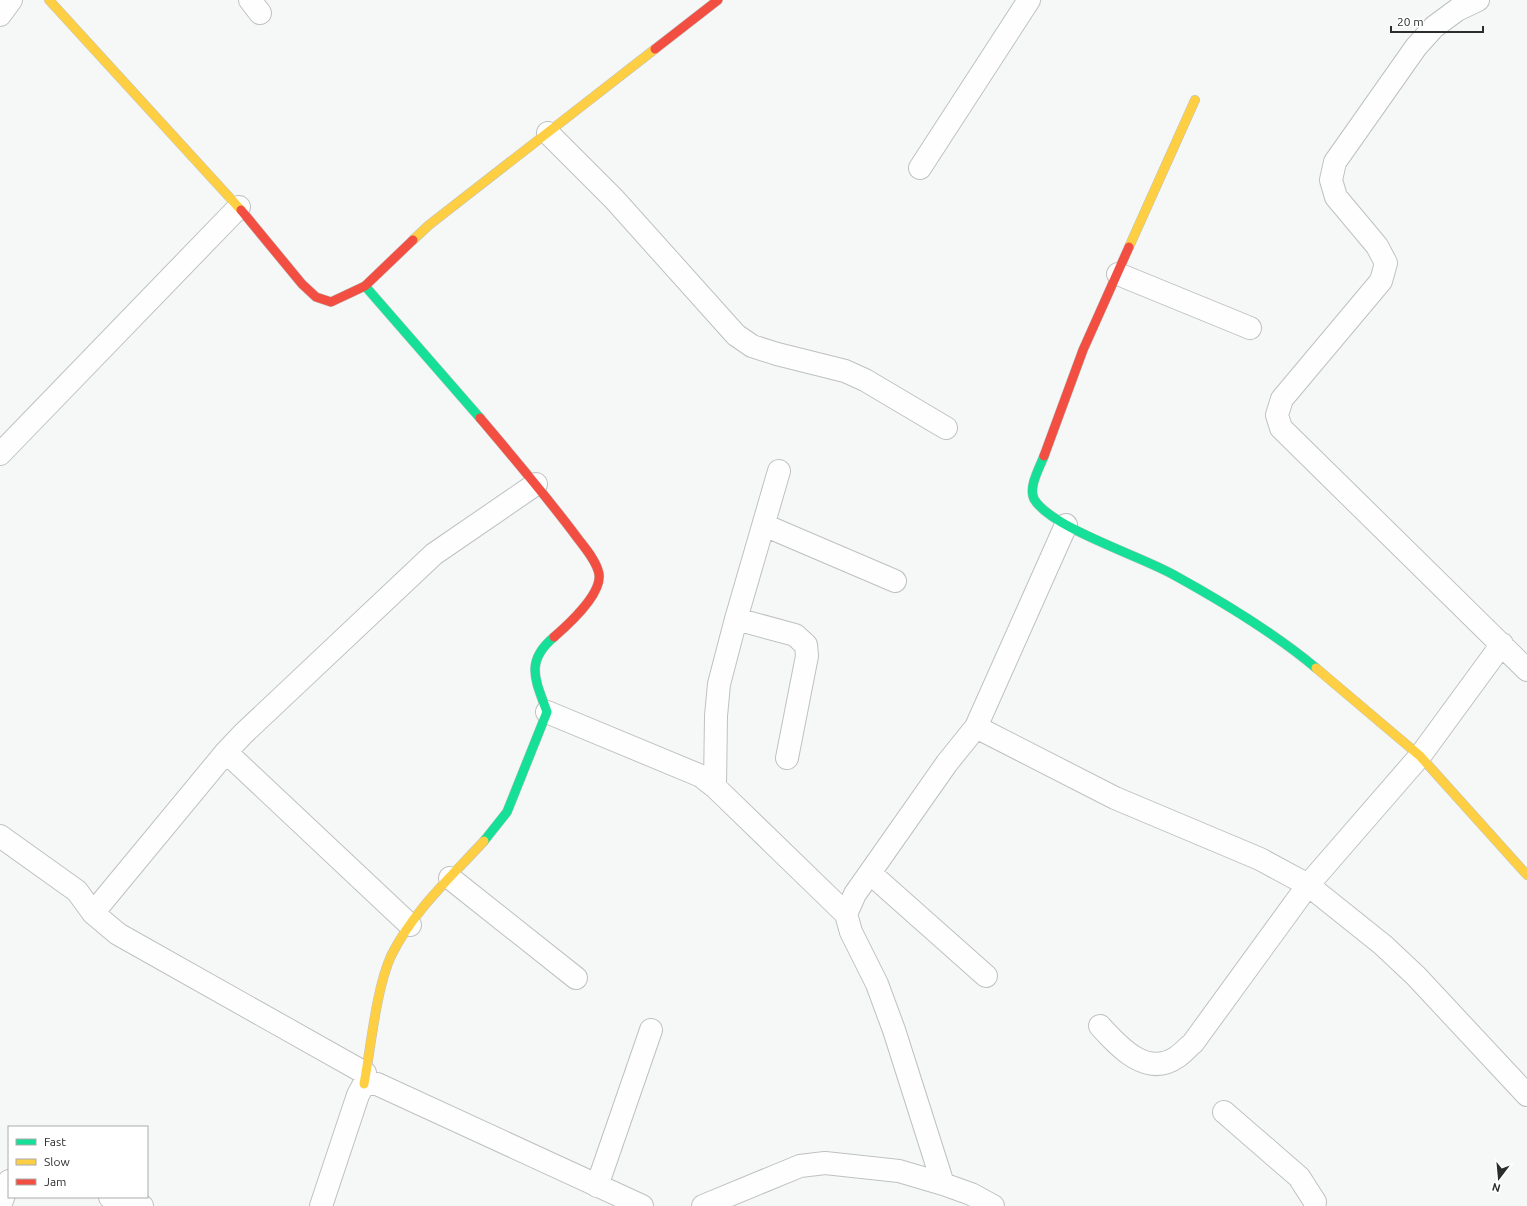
<svg xmlns="http://www.w3.org/2000/svg" width="1527" height="1206" font-family="Ubuntu,sans-serif">
	<style>
		.lines { fill: none; stroke-linecap: round; stroke-linejoin: round }
		.street-casing { stroke: #bfc1c0; stroke-width: 24 }
		.fast-casing { stroke: #bfc1c0; stroke-width: 10 }
		.slow-casing { stroke: #bfc1c0; stroke-width: 10 }
		.jam-casing { stroke: #bfc1c0; stroke-width: 10 }
		.street { stroke: #fefefe; stroke-width: 22 }
		.fast { stroke: #16e098; stroke-width: 9 }
		.slow { stroke: #ffcf43; stroke-width: 9 }
		.jam { stroke: #f24e42; stroke-width: 9 }
	</style>
	<rect width="100%" height="100%" fill="#f5f8f6"/>
	<g class="lines">
		<!-- street casing -->
		<g class="street-casing">
			<path id="street" d="M250,0l10,13
				M1478,0l-21,10 -23,17 -18,20 -81,115 -4,18 5,17 41,49 9,17 -5,18 -99,118 -5,16 4,13 246,242
				M0,15l11,-15
				M548,133l66,66 122,136 16,11 25,8 68,17 20,9 81,48
				M920,168l109,-168
				M1118,274l132,54
				M0,454l239,-247
				M764,525l131,56
				M736,619l59,16 11,10 1,11 -20,102
				M547,712l154,64 14,11 131,127
				M976,727l139,71 145,61 48,26 75,60 33,31 111,119
				M226,752l184,173
				M715,787l1,-71 3,-32 17,-65 43,-148
				M0,836l77,55 16,22 25,21 247,139
				M870,873l116,103
				M450,878l126,100
				M93,913l133,-161 17,-18 191,-180 102,-70
				M1100,1026c19,21 47,52 77,31 6,-4 11,-10 16,-14l115,-158 112,-129 82,-112
				M1224,1112l75,65 16,25
				M943,1184l-49,-154 -17,-46 -26,-52 -5,-18 9,-20 92,-131 29,-36 90,-202
				M597,1186l54,-156
				M110,1197l32,9
				M0,1206l9,-25
				M321,1206l37,-111 6,-11h13l265,122
				M703,1206l97,-40 25,-3 74,8 44,13 28,10 22,12"/>
		</g>
		<!-- fast casing -->
		<g class="fast-casing">
			<path id="fast" d="M365,286l115,132
				M1044,456c-4,11 -16,31 -10,43 17,29 107,57 140,76 49,27 99,57 142,93
				M484,841l23,-29 40,-100c-11,-31 -23,-50 7,-75"/>
		</g>
		<!-- slow casing -->
		<g class="slow-casing">
			<path id="slow" d="M49,0l192,210
				M413,240l16,-15 226,-176
				M1129,247l66,-147
				M1316,668l104,88 107,119
				M364,1084c7,-37 12,-95 27,-128 22,-45 60,-79 93,-115"/>
		</g>
		<!-- jam casing -->
		<g class="jam-casing">
			<path id="jam" d="M655,49l63,-49
				M241,210l61,74 14,13 15,5 34,-16 48,-46
				M480,418c34,40 68,80 99,122 7,9 18,22 20,34 3,20 -31,51 -45,63
				M1044,456l39,-106 46,-103"/>
		</g>
		<!-- street -->
		<use href="#street" class="street"/>
		<!-- fast -->
		<use href="#fast" class="fast"/>
		<!-- slow -->
		<use href="#slow" class="slow"/>
		<!-- jam -->
		<use href="#jam" class="jam"/>
	</g>
	<!-- legend -->
	<rect x="8" y="1126" width="140" height="72" fill="#ffffff" stroke="#aaabab"/>
	<rect x="16" y="1139" width="20" height="6" fill="#16e098" stroke="#aaabab"/>
	<text x="44" y="1146" font-size="12" fill="#2b2d2c">Fast</text>
	<rect x="16" y="1159" width="20" height="6" fill="#ffcf43" stroke="#aaabab"/>
	<text x="44" y="1166" font-size="12" fill="#2b2d2c">Slow</text>
	<rect x="16" y="1179" width="20" height="6" fill="#f24e42" stroke="#aaabab"/>
	<text x="44" y="1186" font-size="12" fill="#2b2d2c">Jam</text>
	<!-- north arrow -->
	<g transform="translate(1499 1178) rotate(196)" stroke="#ffffff" stroke-width="3" paint-order="stroke">
	<path d="M0-3L7 15L0 10L-7 15Z" fill="#2b2d2c"/>
	<text y="-6" font-size="11" font-weight="bold" text-anchor="middle" fill="#2b2d2c">N</text>
	</g>
	<!-- scale -->
	<path d="M1391 26v6h92v-6" fill="none" stroke="#2b2d2c" stroke-width="2"/>
	<text x="1397" y="26" font-size="12" fill="#2b2d2c" stroke="#ffffff" stroke-width="3" paint-order="stroke">20 m</text>
</svg>
